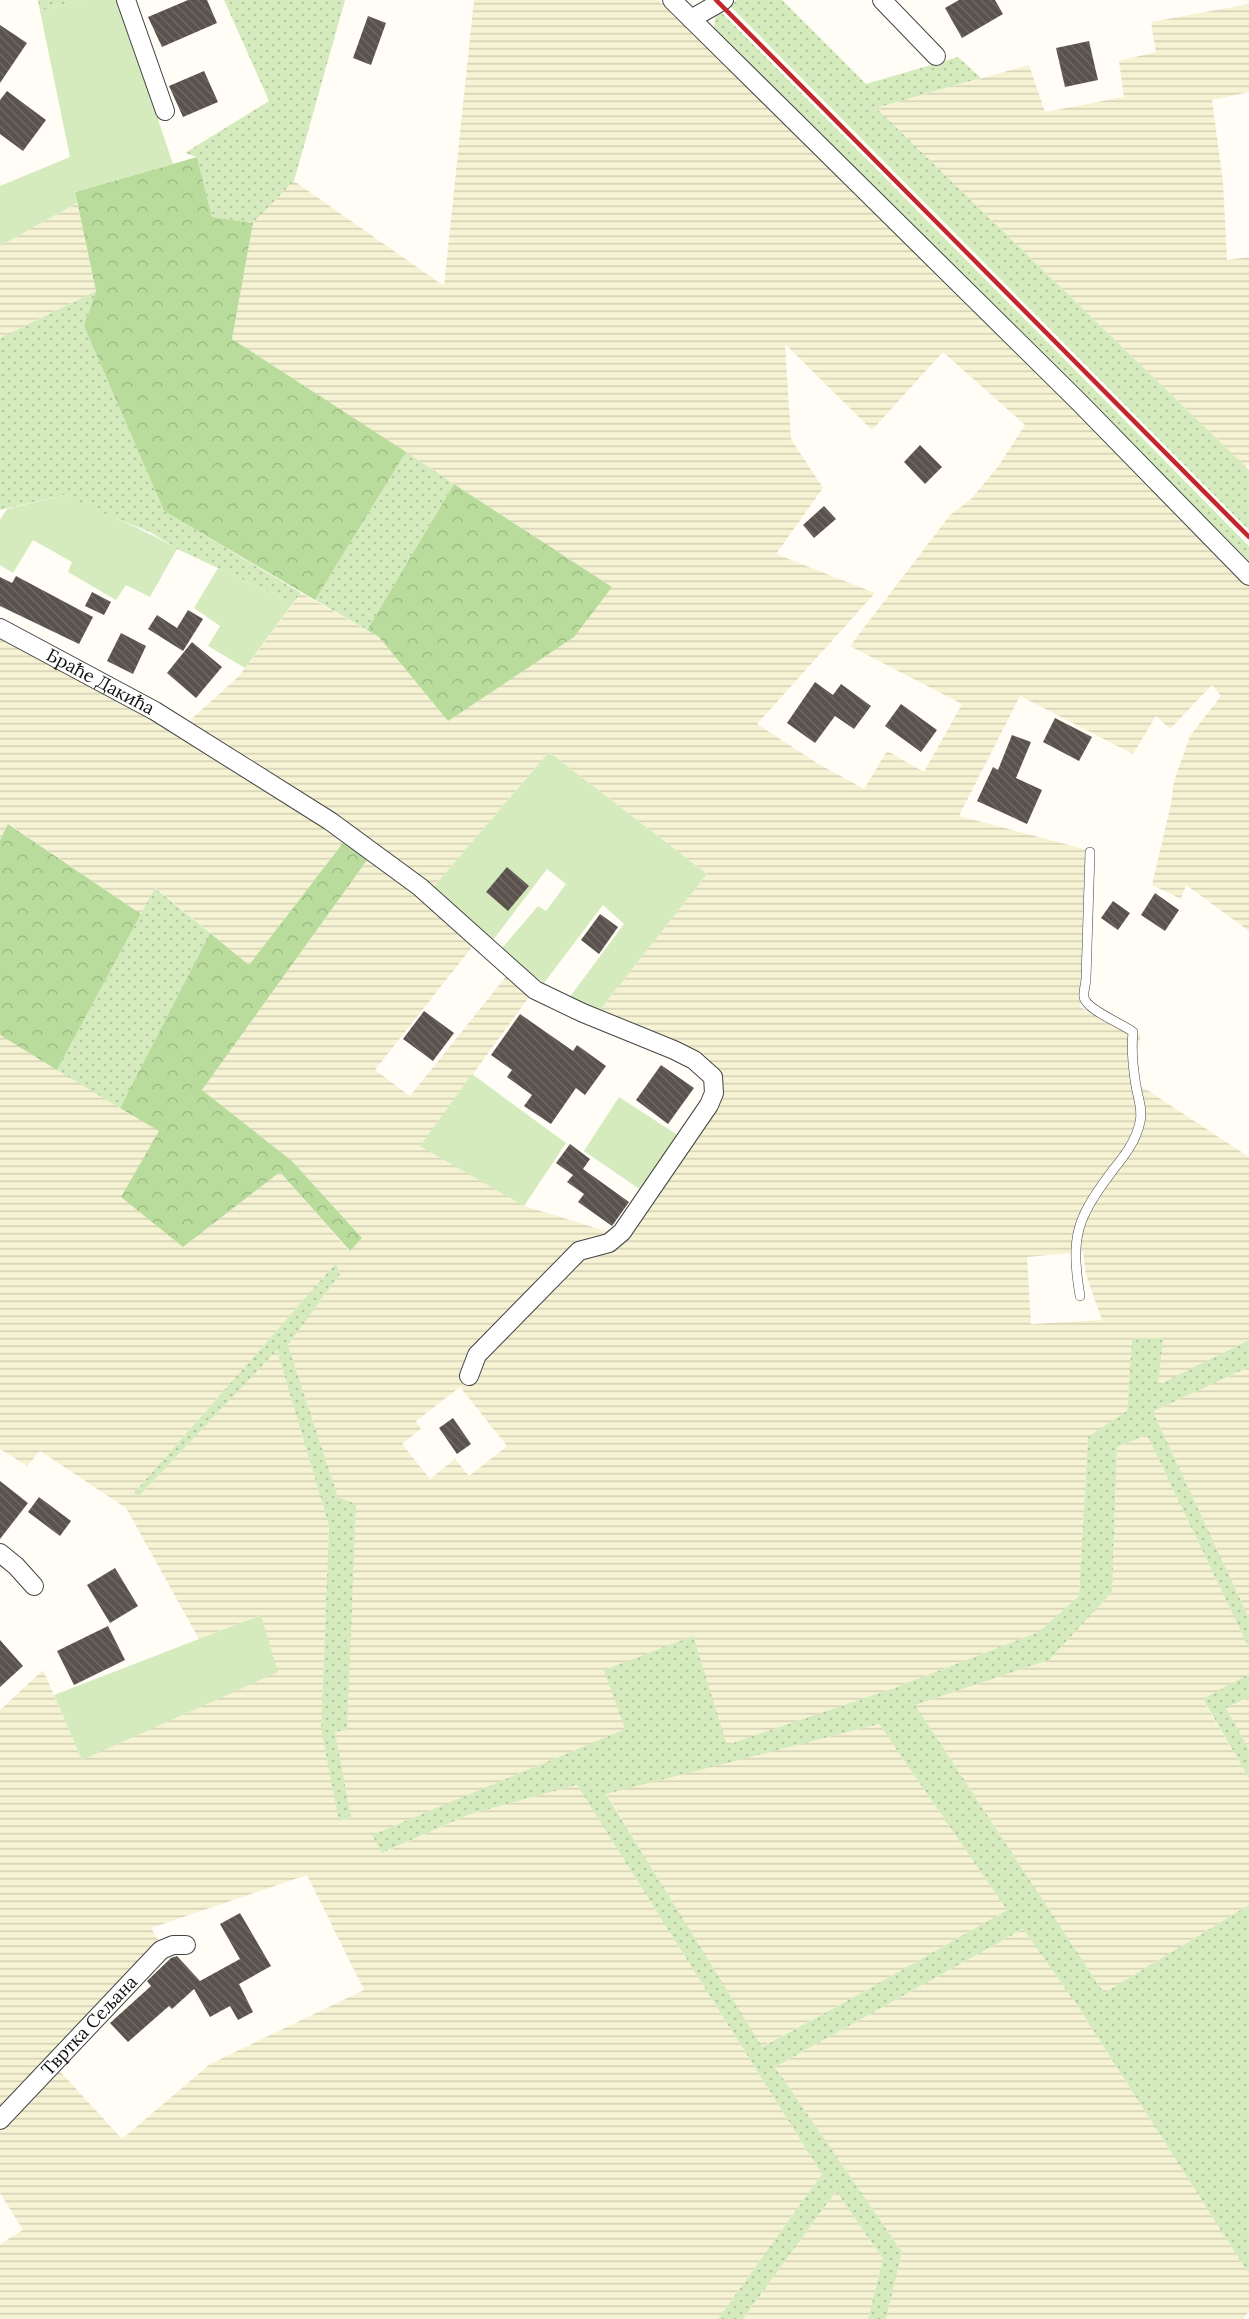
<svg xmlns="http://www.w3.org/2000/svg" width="1249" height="2319" font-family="Lora,serif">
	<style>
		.farmland { fill: url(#farmland-rules); fill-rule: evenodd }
		.grass { fill: url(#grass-dots); fill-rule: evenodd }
		.forest { fill: url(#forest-crowns) }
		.park { fill: #d5ebbd }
		.building { fill: url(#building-back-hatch) }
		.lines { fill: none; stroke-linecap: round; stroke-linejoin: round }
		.service-casing { stroke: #444; stroke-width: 10 }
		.minor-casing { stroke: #444; stroke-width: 20 }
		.service { stroke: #fff; stroke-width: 9 }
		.minor { stroke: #fff; stroke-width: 18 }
		.rail { stroke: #c4262e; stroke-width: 4.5 }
		.labels { text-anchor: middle; stroke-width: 6; stroke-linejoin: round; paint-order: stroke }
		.street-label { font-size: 18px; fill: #111; stroke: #fff }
	</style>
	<defs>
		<pattern id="farmland-rules" width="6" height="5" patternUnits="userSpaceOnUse" patternTransform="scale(1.5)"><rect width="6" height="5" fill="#f6f3d4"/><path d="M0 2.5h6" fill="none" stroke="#d2cfb5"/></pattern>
		<pattern id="grass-dots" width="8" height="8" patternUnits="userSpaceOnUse" patternTransform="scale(1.5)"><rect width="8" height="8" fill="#d5ebbd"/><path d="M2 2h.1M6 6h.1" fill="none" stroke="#b6c8a1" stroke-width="1.8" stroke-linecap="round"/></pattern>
		<pattern id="forest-crowns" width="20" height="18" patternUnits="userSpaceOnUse" patternTransform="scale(1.5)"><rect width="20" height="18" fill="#b9dc9c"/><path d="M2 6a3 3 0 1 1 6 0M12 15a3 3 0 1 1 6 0" fill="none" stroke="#9ebc85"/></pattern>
		<pattern id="building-back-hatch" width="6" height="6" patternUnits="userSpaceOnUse" patternTransform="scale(1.5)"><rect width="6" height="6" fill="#5a524d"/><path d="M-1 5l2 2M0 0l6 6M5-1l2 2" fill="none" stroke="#6d6662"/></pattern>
	</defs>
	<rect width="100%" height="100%" fill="#fffdf5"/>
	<!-- farmland -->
	<path class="farmland" d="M474,0h184l413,401 178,185v345l-63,-46 -5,14 -29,-14 19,-81 3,-23 16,-45 31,-40 -9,-11 -42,44 -14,-13 -23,38 -113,-58 -61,120 136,36 -2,77 -5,51 -8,27 61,28 -12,43 120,79v183l-91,46 -26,-48 -5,74 -39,25 -9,160 -40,35 -145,56 -167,58 -35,-110 -67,93 -252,106 10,18 87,-39 107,-29 245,389 -104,145h-718v-75l23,-14 -23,-37v-69l57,-56 65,71 88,-75 154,-74 -57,-115 -156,53 10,16 -161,169v-403l43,-40 39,90 179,-145 -62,24 -73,-131 -86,-57 -13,15 -27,-17v-414l159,96 24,116 97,-75 69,79 13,-13 -70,-77 -90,-71 168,-234 106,86 -101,128 35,26 98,-122 24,19 -111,152 103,61 105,32 79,-124 9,-39 -121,-60 111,-141 -158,-122 -119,139 -244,-167 53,-48 62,-83 78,44 69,84 164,-134 -380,-248 21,-116 41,-42 150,105zM785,344l87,86 71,-78 82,73 -28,43 -26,31 -21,16 -100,131 112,58 -38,68 -37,-21 -23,38 -47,-26 -60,-39 118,-131 -99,-39 47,-66 -32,-49zM1083,1252l3,23 16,45 -71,4 -4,-67zM336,1263l4,11 -52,71 50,152 8,233 -12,1 17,87 -11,3 -19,-92 8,-203 -52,-177 -138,147 -5,-3zM460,1387l47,59 -38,30 -14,-17 -25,20 -28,-35 19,-15 -5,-8z
		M1249,4v88l-37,8 11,82 4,78 22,-3v208l-3,2 -370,-359 153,-43 16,47 79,-15 -5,-36 37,-9 -5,-30z
		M77,203l19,88 -96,47v-92z
		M0,637l154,79 192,123 -97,126 -93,-77 -15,26 -132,-90 -9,16z
		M1249,1367v251l-95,-204v-3z
		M1147,1435l102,213v26l-46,26 46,78v127l-145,88 -189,-288 134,-45 63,-68 5,-145z
		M1249,1697v52l-23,-41z
		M879,1724l128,186 -142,81 -104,56 -155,-254z
		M1023,1929l56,79 170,266v37l-6,8h-357l16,-67 -127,-185z
		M836,2191l47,68 -15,60h-125z"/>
	<!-- grass -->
	<path class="grass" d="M38,0h45l-43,11z
		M224,0h121l-51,181 -41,42 -41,-6 -15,-60 -12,-4 84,-52z
		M737,0h45l84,84 92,-27 23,21 -105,30 370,359 3,3v60l-520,-525z
		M721,12l528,534v17l-169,-171 -366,-363 1,-11z
		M96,291l-12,35 80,185 137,82 -8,10 -116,-54 -27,-17 -56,-22 -30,-15 -64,15v-172z
		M406,452l48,32 -87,146 -52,-30z
		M155,888l55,45 -90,175 -63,-38z
		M336,1263l4,11 -52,71 50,152 18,7 -9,226 -12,2 16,86 -12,3 -18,-92 8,-203 -52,-176 -138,146 -5,-3z
		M1132,1338h31l-5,47 91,-45v27l-95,44v3l95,204v30l-102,-213 -30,12 -5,145 -63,68 -134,45 189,288 145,-88v369l-170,-266 -56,-79 -248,138 127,185 -16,67h-18l15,-60 -47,-68 -93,128h-25l104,-145 -245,-389 -107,29 -88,39 -10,-18 253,-106 -21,-59 89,-34 34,109 167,-57 145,-56 40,-36 9,-159 39,-26zM879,1724l128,186 -142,81 -103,56 -156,-253z
		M1249,1674v23l-23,11 23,41v29l-46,-79z"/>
	<!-- forest -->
	<path class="forest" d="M197,157l15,60 41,6 -21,116 174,113 -91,148 -151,-89 -80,-185 12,-35 -21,-99z
		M454,484l158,103 -38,50 -126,84 -69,-84 -12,-7z
		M8,824l133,90 -84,156 -57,-35v-195z
		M346,839l24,17 -168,234 90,71 70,77 -12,13 -70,-79 -97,75 -62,-50 38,-66 -39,-23 90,-175 39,32z"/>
	<!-- park -->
	<path class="park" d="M83,0h35l55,164 -98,28 2,11 -77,43v-60l70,-29 -30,-146z
		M64,495c38,19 77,32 113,54l-27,48 -24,-12 -10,15 -48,-28 4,-10 -39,-22 -20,33 -13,-8v-45l7,-11z
		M218,568l75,35 -48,65 -37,-22 12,-20 -26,-18z
		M549,752l158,122 -111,141 -30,-13 58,-78 -21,-19 -59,78 -26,-19 -16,-16 36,-42 8,5 20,-27 -19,-15 -54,71 -63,-49z
		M472,1074l94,69 -42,63 -104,-60z
		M619,1097l71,46 -36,56 -70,-48z
		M261,1615l17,57 -196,88 -28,-65z"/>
	<!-- building -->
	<path class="building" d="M188,0h19l10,23 -55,24 -14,-30z
		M959,0h36l8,14 -41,24 -17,-30z
		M368,16l18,7 -15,42 -18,-7z
		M0,25l27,18 -27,40z
		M1089,41l9,39 -33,7 -9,-39z
		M204,71l14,31 -35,15 -14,-31z
		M7,91l39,29 -23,31 -23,-17v-34z
		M920,445l22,22 -17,17 -21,-22z
		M824,506l12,13 -22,19 -11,-13z
		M16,576l77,41 -14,27 -79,-38v-29l12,6z
		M92,592l19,10 -7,13 -19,-9z
		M188,610l15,9 -20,32 -35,-22 9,-14 20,13z
		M121,633l25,13 -13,28 -26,-13z
		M192,642l30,25 -26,31 -29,-25z
		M815,682l18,13 8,-11 30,22 -17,23 -19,-13 -20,27 -28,-20z
		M901,704l36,26 -16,22 -36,-26z
		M1055,718l37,19 -13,24 -36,-19z
		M1012,735l19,7 -15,36 26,12 -15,34 -50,-23 16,-34 5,3z
		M507,867l22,19 -21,25 -22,-19z
		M1155,893l24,17 -14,21 -24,-16z
		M1113,901l17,12 -12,17 -17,-12z
		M600,914l18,13 -19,27 -18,-14z
		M424,1011l30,22 -21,28 -30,-22z
		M520,1014l53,37 4,-6 29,21 -21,29 -9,-7 -25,36 -27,-18 8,-11 -25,-18 5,-7 -21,-15z
		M661,1065l33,23 -26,36 -32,-24z
		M570,1144l20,15 -7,10 46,33 -17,24 -34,-24 6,-8 -17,-12 6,-7 -17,-12z
		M453,1418l18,26 -14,10 -18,-26z
		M0,1481l28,22 -28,36z
		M39,1497l32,24 -11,15 -32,-24z
		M115,1568l23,38 -28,17 -23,-38z
		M108,1626l17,34 -51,25 -17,-34z
		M0,1640l23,26 -23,21z
		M240,1913l31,53 -32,18 14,28 -15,8 -8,-14 -20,11 -16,-28 -22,20 -3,-3 -41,36 -18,-19 41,-37 -4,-5 24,-23 6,-2 23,25 40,-22 -20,-35z"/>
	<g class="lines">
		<!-- service casing -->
		<g class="service-casing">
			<path id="service" d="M1080,1296c-10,-61 -3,-78 33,-126 12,-15 23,-29 27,-48 3,-12 -2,-24 -4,-36 -3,-18 -5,-36 -3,-54 -10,-8 -48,-23 -49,-35 -1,-5 2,-13 2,-19l4,-126"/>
		</g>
		<!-- minor casing -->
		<g class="minor-casing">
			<g id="minor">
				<path d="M126,0l39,111"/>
				<path d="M672,0l407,402 170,174"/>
				<path d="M882,0l54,56"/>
				<path d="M691,19l33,-19"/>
				<path id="s1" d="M0,628l155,83 175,110 90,66 115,103 48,23 91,37 20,10 19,17 1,16 -5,12 -87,127 -13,11 -30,8 -102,104 -8,21"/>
				<path d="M0,1553l16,13 18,20"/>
				<path id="s2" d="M0,2120l161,-170 12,-5h13"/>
			</g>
		</g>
		<!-- service -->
		<use href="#service" class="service"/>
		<!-- minor -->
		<use href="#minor" class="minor"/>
		<!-- rail -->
		<path class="rail" d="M716,0l533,537"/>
	</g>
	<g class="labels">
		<!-- street labels -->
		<g class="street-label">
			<text dy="6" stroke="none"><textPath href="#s1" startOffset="114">Браће Дакића</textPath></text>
			<text dy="6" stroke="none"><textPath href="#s2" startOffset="130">Твртка Сељана</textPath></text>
		</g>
	</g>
</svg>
